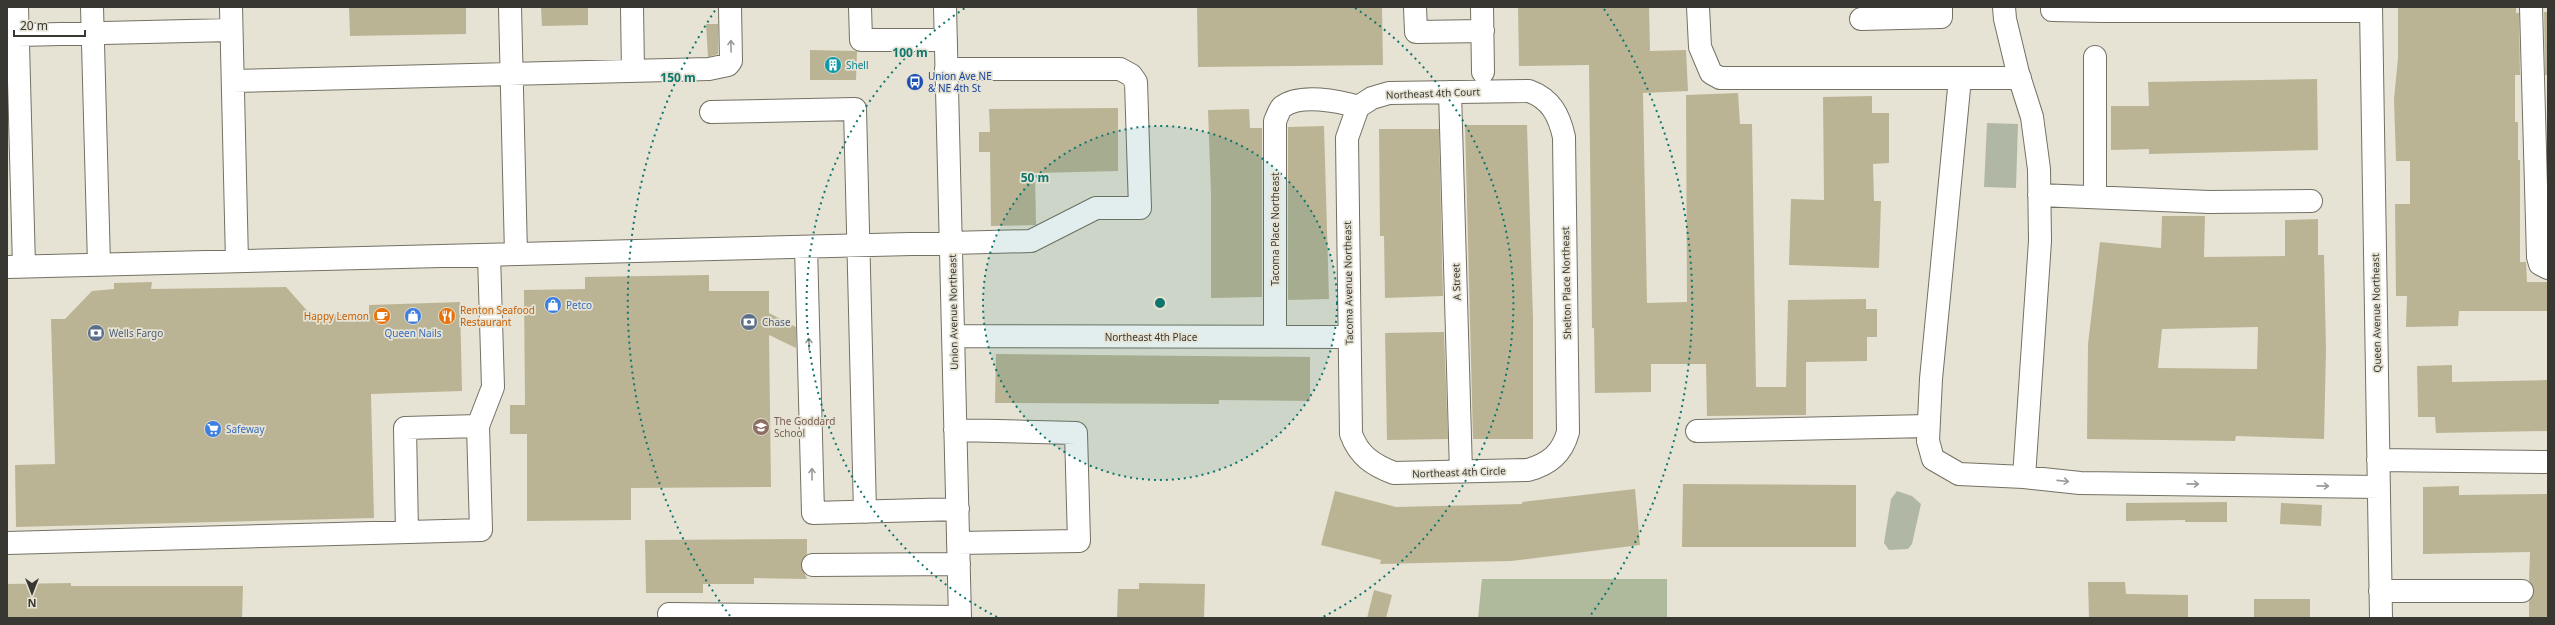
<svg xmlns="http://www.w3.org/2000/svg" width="2555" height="625" font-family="'Noto Sans',sans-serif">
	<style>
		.green { fill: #b0b8a5 }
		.forest { fill: #aeba9b }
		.building { fill: #bbb494; fill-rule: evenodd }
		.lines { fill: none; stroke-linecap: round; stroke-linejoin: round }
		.minor-casing { stroke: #747164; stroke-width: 24 }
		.minor { stroke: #fff; stroke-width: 22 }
		.oneway { stroke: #9c9b98 }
		.ring { fill: none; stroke: #0f766e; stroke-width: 2; stroke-dasharray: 2 4 }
		.labels { text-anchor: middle; stroke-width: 3.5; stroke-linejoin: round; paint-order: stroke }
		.culture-label { font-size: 10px; fill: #0d838f; stroke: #e6e3d4; text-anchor: start }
		.transit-label { font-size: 10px; fill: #164399; stroke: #e6e3d4; text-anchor: start }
		.street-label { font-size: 10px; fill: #383731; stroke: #e6e3d4 }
		.shop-label { font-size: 10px; fill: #366cbe; stroke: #e6e3d4; text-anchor: start }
		.food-label { font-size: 10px; fill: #c56008; stroke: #e6e3d4; text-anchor: start }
		.service-label { font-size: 10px; fill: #4e5e75; stroke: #e6e3d4; text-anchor: start }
		.education-label { font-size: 10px; fill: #785e54; stroke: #e6e3d4; text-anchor: start }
		.centre { fill: #0f766e; stroke: #e6e3d4; stroke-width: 2 }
		.ring-label { font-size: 12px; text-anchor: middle; font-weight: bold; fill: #0f766e; stroke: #e6e3d4; stroke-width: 3.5; stroke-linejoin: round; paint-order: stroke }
	</style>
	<rect width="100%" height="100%" fill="#e6e3d4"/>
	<!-- green -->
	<path class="green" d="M1987,123l31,1 -2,64 -32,-1z
		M1897,491l15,5 9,8 -9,40 -4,5 -19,1 -5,-7 7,-44z"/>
	<!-- forest -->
	<path class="forest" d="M1482,579h185v39h-189z"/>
	<!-- building -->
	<path class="building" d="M349,7h117v27l-116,2z
		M541,7h47v18l-46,1z
		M1197,7h185l1,58 -185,2z
		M1518,7h131l1,44 36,-1 2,41 -45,2 4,210 40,-1 -1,-207 52,-2 2,31h12l4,263h30l2,-87 78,-1v10h11v28h-10v24l-61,1v53l-99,1 -1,-52h-55v28l-56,1 -1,-65h-2l-3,-263 -70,1z
		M2398,7l118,1v5h3l1,62h-5v47h3v38h2v102h6l1,20h21v29h-89l-1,15 -52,1 1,-31h-11l-1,-92h15v-43h-14l-2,-62 4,-41z
		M2544,12h4v63h-3z
		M706,24h12v30l-10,3z
		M810,50l47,1 -1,29h-46z
		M2317,79l1,71 -169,4v-5l-38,1v-44h38l-1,-24z
		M1872,96v17h17v50l-16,1 1,37h7l-2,67 -90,-3 2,-66 33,1 -1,-103z
		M1118,108v63l-83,2 1,52 -45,1 -1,-74h-11v-20h11l-1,-23z
		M1249,109l1,19h12v169l-51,1v-104l-3,-84z
		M1465,125h62l6,193v121h-60z
		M1324,126l5,173 -41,1v-173z
		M1379,129h60l4,167 -58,2 -1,-62h-4z
		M2162,216h43l-1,41 81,-1v-36l33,-1v36h6l2,95 -2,89 -88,-3 -1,5 -148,-2 1,-95 12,-102 61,6zM2258,327l-1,42 -99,-1 4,-39z
		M709,275v16h60v22l27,14v21l-27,-13 2,152 -140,1v32l-104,1v-87h-17v-29h15l-1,-115 61,-1v-12z
		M152,282l-1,7 135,-2 25,28 58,-1v-9l91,-3 2,89 -91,3 3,124 -358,9 -1,-62 40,-1 -4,-145h14l27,-28 22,-2v-6z
		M1444,332l4,107 -61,1 -2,-107z
		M996,354l314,3v44l-91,-1v4l-224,-1z
		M2452,365v17l96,-2v51l-112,2 -1,-16h-17l-1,-51z
		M1683,484l173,1v62h-174z
		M2459,486v9l89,-1v124h-19v-17l5,-10 -5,-10 1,-29 -107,2v-67z
		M1635,489l5,56 -129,16 -131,3 1,-4 -60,-15 14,-54 61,16 126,-3v-2z
		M2227,502v20h-42v-2l-59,1v-18z
		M2281,503l41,2 -1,21 -41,-2z
		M807,539v15l-6,11 6,14 -53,-1v6h-51v9h-57l-1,-53z
		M2088,582h37l1,12 62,1v23h-99z
		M71,583v3h172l-1,32h-235v-34z
		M1139,583l66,1 -1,34h-87l1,-29h21z
		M1374,590l18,5 -6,23h-19z
		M2254,599h56v19h-56z"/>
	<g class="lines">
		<!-- minor casing -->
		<g class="minor-casing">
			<path id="minor" d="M17,7l7,259
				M92,7l7,257
				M231,7l6,254
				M510,7l6,247
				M632,7l1,64
				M860,7l1,33h85
				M945,7l15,611
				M1415,7l1,25 67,-1
				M1482,7l1,65
				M1698,7l2,40 11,26 9,5h300
				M2004,7l1,12 13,54 14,44 7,52 1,72 -16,236
				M2052,7v3l52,1
				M2104,7v4h267
				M2371,7l10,611
				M2531,7l7,250 2,7 8,4
				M1861,19l80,-2v-10
				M18,35l213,-5
				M2095,57v140
				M1960,78l-29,301 -3,62 5,18 26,15 65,3 56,6 299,4
				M233,81l476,-12 19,-4 3,-4 -1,-54
				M1450,92l11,380
				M711,112l144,-3 10,403
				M2039,195l170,7 102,-1
				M806,247l7,266 145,-4
				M7,267l1024,-26 65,-33h44l-4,-126 -5,-7 -11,-6h-174
				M953,336l396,1
				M1275,337v-216c2,-4 4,-11 7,-14 18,-14 57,-6 76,0l14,-9 17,-5 140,-2c22,8 30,24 35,46l4,295c-6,22 -19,32 -40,38l-134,3c-21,-8 -35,-17 -43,-39l-4,-296 11,-31
				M955,430l121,3 3,108 -121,2
				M1697,431l231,-5
				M2378,460l170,2
				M407,532l-2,-104 73,-2
				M7,543l474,-13 -3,-104 15,-39 -4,-132
				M813,565l146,-1
				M2380,591h142
				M669,614l291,3"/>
		</g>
		<!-- minor -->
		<use href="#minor" class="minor"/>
	</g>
	<!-- one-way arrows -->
	<defs><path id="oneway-shaft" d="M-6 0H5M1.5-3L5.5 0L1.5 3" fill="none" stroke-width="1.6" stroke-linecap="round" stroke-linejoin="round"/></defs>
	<g class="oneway">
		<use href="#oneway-shaft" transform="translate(731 46) rotate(-91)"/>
		<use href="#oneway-shaft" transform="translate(809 344) rotate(-91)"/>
		<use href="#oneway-shaft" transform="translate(812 474) rotate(-91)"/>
		<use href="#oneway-shaft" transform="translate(2063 481) rotate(6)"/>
		<use href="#oneway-shaft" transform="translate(2193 484) rotate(1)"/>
		<use href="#oneway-shaft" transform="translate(2323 486) rotate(1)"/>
	</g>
	<!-- distance rings -->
	<circle cx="1160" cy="303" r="177" fill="#0f766e" fill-opacity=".12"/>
	<g class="ring">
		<circle cx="1160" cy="303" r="177"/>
		<path d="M997 617A354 354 0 0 1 965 8M1355 8A354 354 0 0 1 1323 617"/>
		<path d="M730 616A532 532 0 0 1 716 9M1604 9A532 532 0 0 1 1590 616"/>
	</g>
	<!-- icons -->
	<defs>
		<g id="building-disc" transform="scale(0.9)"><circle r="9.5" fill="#0f9aa8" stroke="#e6e3d4"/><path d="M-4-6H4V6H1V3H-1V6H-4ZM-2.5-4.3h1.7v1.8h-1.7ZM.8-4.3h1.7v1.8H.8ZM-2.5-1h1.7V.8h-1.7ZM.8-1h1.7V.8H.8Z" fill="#fff"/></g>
		<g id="bus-disc" transform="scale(0.9)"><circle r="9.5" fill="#1a4fb4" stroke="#e6e3d4"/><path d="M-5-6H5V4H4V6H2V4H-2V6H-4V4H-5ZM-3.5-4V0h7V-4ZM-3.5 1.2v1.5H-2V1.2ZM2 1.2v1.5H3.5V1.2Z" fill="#fff"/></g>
		<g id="shop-disc" transform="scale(0.9)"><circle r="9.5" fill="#3f7fe0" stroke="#e6e3d4"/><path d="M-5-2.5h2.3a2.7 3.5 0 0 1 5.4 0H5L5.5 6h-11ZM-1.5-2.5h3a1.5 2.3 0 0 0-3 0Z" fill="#fff"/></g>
		<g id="cafe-disc" transform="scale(0.9)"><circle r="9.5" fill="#e8710a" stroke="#e6e3d4"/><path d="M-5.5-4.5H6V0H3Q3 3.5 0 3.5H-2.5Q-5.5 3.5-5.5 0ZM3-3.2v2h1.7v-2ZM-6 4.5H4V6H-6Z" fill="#fff"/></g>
		<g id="restaurant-disc" transform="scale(0.9)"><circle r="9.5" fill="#e8710a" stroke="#e6e3d4"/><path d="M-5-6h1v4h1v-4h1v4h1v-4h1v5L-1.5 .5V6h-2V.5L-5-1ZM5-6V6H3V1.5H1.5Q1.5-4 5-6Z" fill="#fff"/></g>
		<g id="bank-disc" transform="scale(0.9)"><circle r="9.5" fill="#5c6f8a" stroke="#e6e3d4"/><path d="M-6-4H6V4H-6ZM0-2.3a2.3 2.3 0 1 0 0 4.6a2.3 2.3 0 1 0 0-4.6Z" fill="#fff"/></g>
		<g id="school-disc" transform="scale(0.9)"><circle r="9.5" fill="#8d6e63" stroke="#e6e3d4"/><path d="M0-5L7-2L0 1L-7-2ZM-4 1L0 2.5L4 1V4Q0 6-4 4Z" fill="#fff"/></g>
		<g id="supermarket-disc" transform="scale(0.9)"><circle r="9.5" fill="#3f7fe0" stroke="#e6e3d4"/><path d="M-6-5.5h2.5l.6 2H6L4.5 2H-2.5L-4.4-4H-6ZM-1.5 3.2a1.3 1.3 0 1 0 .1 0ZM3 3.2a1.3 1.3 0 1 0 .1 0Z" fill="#fff"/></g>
	</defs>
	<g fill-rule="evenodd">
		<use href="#building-disc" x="833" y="65"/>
		<use href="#bus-disc" x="915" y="82"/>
		<use href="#shop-disc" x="553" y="305"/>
		<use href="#cafe-disc" x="382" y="316"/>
		<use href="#shop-disc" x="413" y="316"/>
		<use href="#restaurant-disc" x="447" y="316"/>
		<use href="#bank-disc" x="749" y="322"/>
		<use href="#bank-disc" x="96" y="333"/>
		<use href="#school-disc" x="761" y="427"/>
		<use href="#supermarket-disc" x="213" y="429"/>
	</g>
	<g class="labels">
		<!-- culture labels -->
		<g class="culture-label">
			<text x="846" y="69">Shell</text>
		</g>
		<!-- transit labels -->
		<g class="transit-label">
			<text x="928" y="80">Union Ave NE<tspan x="928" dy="12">&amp; NE 4th St</tspan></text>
		</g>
		<!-- street labels -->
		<g class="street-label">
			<text transform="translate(1433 93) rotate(-2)" y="4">Northeast 4th Court</text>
			<text transform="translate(1275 229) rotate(-90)" y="4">Tacoma Place Northeast</text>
			<text transform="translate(1456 282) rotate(-92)" y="4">A Street</text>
			<text transform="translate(1348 283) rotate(-91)" y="4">Tacoma Avenue Northeast</text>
			<text transform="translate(1566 283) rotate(-91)" y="4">Shelton Place Northeast</text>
			<text transform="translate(953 312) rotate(-91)" y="4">Union Avenue Northeast</text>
			<text transform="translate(2376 313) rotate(-91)" y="4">Queen Avenue Northeast</text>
			<text x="1151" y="341">Northeast 4th Place</text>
			<text transform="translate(1459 472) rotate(-2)" y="4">Northeast 4th Circle</text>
		</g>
		<!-- shop labels -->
		<g class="shop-label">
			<text x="566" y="309">Petco</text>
			<text x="413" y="337" text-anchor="middle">Queen Nails</text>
			<text x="226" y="433">Safeway</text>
		</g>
		<!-- food labels -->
		<g class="food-label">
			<text x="460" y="314">Renton Seafood<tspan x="460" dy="12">Restaurant</tspan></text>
			<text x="369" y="320" text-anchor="end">Happy Lemon</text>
		</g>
		<!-- service labels -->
		<g class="service-label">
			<text x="762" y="326">Chase</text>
			<text x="109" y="337">Wells Fargo</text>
		</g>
		<!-- education labels -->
		<g class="education-label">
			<text x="774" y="425">The Goddard<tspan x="774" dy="12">School</tspan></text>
		</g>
	</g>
	<circle cx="1160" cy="303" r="6" class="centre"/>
	<g class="ring-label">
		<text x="910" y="57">100 m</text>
		<text x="678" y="82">150 m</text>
		<text x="1035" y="182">50 m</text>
	</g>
	<!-- border -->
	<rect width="2555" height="625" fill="none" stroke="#383731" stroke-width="16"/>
	<!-- north arrow -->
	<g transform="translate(32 593) rotate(180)" stroke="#e6e3d4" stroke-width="3" paint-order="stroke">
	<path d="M0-3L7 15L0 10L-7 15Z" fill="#383731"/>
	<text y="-6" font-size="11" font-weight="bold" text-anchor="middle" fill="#383731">N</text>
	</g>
	<!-- scale -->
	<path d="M14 30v6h71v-6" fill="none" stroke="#383731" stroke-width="2"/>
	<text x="20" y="30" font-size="12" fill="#383731" stroke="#e6e3d4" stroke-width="3" paint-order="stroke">20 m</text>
</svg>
